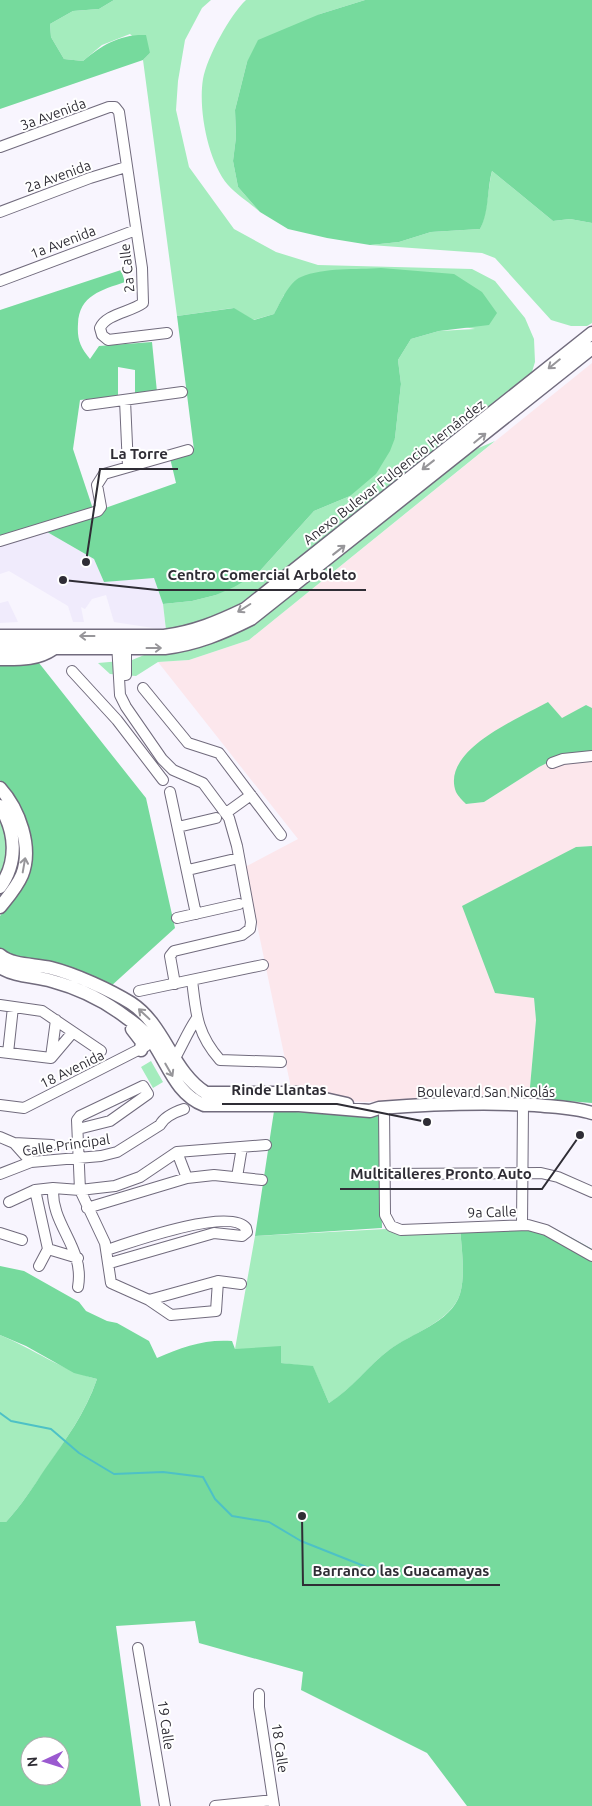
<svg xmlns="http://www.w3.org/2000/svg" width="592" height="1806" font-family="Ubuntu,sans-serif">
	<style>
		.built { fill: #f0ebfc }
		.industrial { fill: #fce7ec }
		.green { fill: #a4ecbd }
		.forest { fill: #76da9d; fill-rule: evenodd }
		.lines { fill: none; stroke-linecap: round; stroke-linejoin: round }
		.stream { stroke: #4dc1c6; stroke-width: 2 }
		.minor-casing { stroke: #716b7d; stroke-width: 12 }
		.major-casing { stroke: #716b7d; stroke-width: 15 }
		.minor { stroke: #fff; stroke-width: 10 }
		.major { stroke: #fff; stroke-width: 12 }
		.oneway { stroke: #97969a }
		.labels { text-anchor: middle; stroke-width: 4; stroke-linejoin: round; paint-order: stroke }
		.street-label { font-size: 14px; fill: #2f2d35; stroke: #fff }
		.leader { fill: none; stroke: #2f2d35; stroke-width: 2 }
		.callout-dot { fill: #2f2d35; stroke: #fff; stroke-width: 2 }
		.callout-label { font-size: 15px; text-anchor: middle; font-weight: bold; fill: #2f2d35; stroke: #fff; stroke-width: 4; stroke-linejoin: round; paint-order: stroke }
	</style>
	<rect width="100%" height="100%" fill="#f8f5fe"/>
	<!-- built -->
	<path class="built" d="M42,529l52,30 10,23 50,-5 9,27 3,26 -52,-8 -8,-27 -14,4 -7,10 -4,-2 3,15h-11l-5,-16 -59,-35 -9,3v-32z
		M8,601l10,21 -18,1v-20z"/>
	<!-- industrial -->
	<path class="industrial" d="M592,363v345l-6,-3 -24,14 -15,-17 -81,102 18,-2 55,-35 20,-10 33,-3v92l-16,1 -42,151 2,22 -7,78 -25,-4 -138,8 -21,-1 -28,-10 -26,-3 -46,-221 53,-28 -140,-177 31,-2 60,-20z"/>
	<!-- green -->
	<path class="green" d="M114,0h97l-9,8 -17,32 -7,41 -2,29 13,57 45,62 42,23 42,13 154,4 23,12 30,37 9,21 1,23 -4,13 -298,238 -31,12 -36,5 -3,-26 29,-3 24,-6 42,-22 56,-62 36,-15 45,-58 6,-54 -3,-24 13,-21 28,-8 36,-2 -191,-34 -10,19 -21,6 -20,-12 -56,8 -34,-256 7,-7 -20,-19 -28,11 -19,16 -19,-2 -13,-22 -1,-13 23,-13 26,-2z
		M246,0h119l-45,14 -73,48 -12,48 1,27 -3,24 5,26 22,25c-10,-9 -23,-17 -32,-27 -20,-23 -30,-76 -25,-106 4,-22 27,-64 43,-79z
		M492,171l61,50 17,-2 22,4v100l-5,3h-16l-20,-6 -56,-62 -13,-5 -112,-8 29,-3 32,-10 49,-3c7,-13 8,-41 12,-58z
		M495,441l-246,199 -60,20 -31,2 -22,14 -26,-2 -12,-11 34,-3 17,-7 47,-5 21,-7 250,-188z
		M0,813l10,38 -10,31z
		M151,1061l12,21 -10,6 -12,-21z
		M460,1225c1,21 6,48 0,69 -9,27 -46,39 -68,54 -23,16 -39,41 -63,55l-16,-36 -32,-4 -46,-14 20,-113z
		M0,1335c33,14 62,35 97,44 -12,35 -33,63 -54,94 -12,17 -23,34 -37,49h-6z"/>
	<!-- forest -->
	<path class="forest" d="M0,0h114l-15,9 -26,2 -23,13 1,13 13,22 19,2c19,-16 37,-27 63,-26l4,18 -7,7 -143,49z
		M365,0h227v223l-22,-4 -17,2 -61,-50c-5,19 -3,42 -12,58l-49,3 -32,10 -29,3 -43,-7 -39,-9 -28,-17 -22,-25 -5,-26 3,-24 -1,-27 12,-48 11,-22 62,-26z
		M381,268l73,6 28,18 15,21 -8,12 -50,6 -28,8 -13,21 3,24 -6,54 -5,13 -14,23 -26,22 -36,15 -56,62 -24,14 -18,8 -24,6 -29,3 -9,-26 -50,4 -10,-23 -52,-30 -42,13v-232l121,-40 4,12c-23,8 -46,13 -47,42 -1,15 2,23 12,35l9,-13 53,-4 5,50 -22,4v-26l-17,-3v29l-38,4 -7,49 21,63 82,-29 -6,-25 24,-8 -17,-134 57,-8 20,12 20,-6c6,-11 15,-32 27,-37 23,-10 56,-7 80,-9z
		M39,663l107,135 29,130 -65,59 -97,-29 -13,-9v-33l21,-26 1,-76 -11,-23 -11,-11v-116z
		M548,702l14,16 24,-13 6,3v46l-33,3 -20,10 -55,35 -18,2c-3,-3 -8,-8 -10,-12 -16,-42 64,-74 92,-90z
		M592,846v257l-63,-5 7,-78 -2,-22 -39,-5 -33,-87 114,-59z
		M274,1111l106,5 2,112 -127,8z
		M460,1225h73l21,3 38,21v557h-125l-40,-53 -126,-63 2,-18 -104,-29 -4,-22 -79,5 25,180h-141v-284h6c15,-16 27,-35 39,-53 21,-30 40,-55 52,-90l-23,-6 -48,-27 -26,-11v-69l24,5 55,31 7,9 21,10 10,2 32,18 8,17c25,-11 47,-19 75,-17l3,8 46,-3v17l32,3 16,37c23,-14 39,-37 60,-53 22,-17 62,-27 71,-56 6,-21 1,-48 0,-69zM30,1746h30v30h-30z"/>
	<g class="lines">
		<!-- stream -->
		<path class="stream" d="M0,1413l11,8 40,8 28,24 35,21 49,-2 40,5 12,22 17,17 37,6 32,19 83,33"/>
		<!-- minor casing -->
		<g class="minor-casing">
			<path id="minor" d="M0,147l109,-40h6l4,5 23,156 1,35c-12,9 -37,11 -43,25l2,7 6,5 59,-7
				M0,212l90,-34 36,-11
				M0,281l136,-51
				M125,400l3,67
				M87,405l95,-13
				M0,541l98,-30 3,-4 -4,-22 7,-11 84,-24
				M126,642v33
				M117,643l3,52 6,12 36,52 11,11 30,13 26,35 8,28 14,76 -1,7 -8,6 -68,16 -4,5 5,28
				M72,671l45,49 46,60
				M143,688l45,55 31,10 62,82
				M552,763l11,-4 29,-3
				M170,792l26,122
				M226,813l25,-18
				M178,827l38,-9
				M188,870l51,-12
				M177,918l62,-14
				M192,980c4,34 5,54 28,80l61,2
				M139,991l124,-26
				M0,1005l42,6 59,40
				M0,1052l51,6 22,-26
				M8,1053l5,-46
				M51,1057l5,-37
				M175,1058c8,-14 13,-27 22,-40
				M0,1105l24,3 122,-62
				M384,1108l1,107 6,11 10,4 127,-5 18,5 46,26
				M78,1129l32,-8 38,-27 -5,-8 -63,30 -3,4 3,70 25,53 6,40 38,17 22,15 45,-4 2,-30
				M0,1137l14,6 38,2
				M14,1143l17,19
				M177,1152l10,26
				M0,1174l31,-12 70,-6 16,-4 43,-27c4,-8 15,-13 24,-16
				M385,1174l156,-1 17,4 34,15
				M237,1177l5,-30
				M53,1188c-2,38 32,59 25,99
				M35,1190l13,59 -9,17
				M9,1202l26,-12 18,-2 27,2 35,-4 25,-9 37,-25 89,-7
				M87,1208l100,-30 27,-3 48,5
				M522,1225l1,-120
				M0,1233l22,7
				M48,1249l30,9
				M107,1250c24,-8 123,-43 139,-22l1,4 -5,4 -28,-3 -104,30
				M149,1300l69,-19 23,3
				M138,1648l27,158
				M259,1694v13l15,99
				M215,1806l58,-6"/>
		</g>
		<!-- major casing -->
		<g class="major-casing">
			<path id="major" d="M0,636h164c30,-4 54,-14 81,-27l347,-276
				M0,648h165c32,-4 58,-15 86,-29l341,-271
				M0,659c19,0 37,1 53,-10
				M0,788c19,21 33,59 22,87 -5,12 -14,22 -22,32
				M0,806c16,26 18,56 0,81
				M0,955c13,11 35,9 51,13 24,6 59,22 80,35 34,22 41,69 75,90h92l49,11
				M0,967c15,10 35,9 52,14 26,7 53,20 75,37 9,6 18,14 25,23 16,23 24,53 52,64h95l71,6 9,-3c52,-4 104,-6 156,-3 19,2 39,2 57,8
				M132,1029l10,13 -1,8"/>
		</g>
		<!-- minor -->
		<use href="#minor" class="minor"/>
		<!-- major -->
		<use href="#major" class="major"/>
	</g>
	<!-- one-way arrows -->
	<defs><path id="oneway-shaft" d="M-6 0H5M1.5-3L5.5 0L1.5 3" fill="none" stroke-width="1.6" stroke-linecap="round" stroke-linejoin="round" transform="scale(1.25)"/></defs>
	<g class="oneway">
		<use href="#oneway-shaft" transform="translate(554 364) rotate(141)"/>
		<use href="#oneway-shaft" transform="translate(480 438) rotate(-39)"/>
		<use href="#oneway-shaft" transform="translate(428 465) rotate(142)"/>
		<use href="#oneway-shaft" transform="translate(339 550) rotate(-38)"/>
		<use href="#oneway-shaft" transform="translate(244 608) rotate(148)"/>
		<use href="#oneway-shaft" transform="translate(87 636) rotate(-180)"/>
		<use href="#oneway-shaft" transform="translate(154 648)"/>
		<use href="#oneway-shaft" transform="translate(24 865) rotate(-80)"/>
		<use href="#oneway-shaft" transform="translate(144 1014) rotate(-137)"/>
		<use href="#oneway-shaft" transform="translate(169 1070) rotate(60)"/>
	</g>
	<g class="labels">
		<!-- street labels -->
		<g class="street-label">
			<text transform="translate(53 114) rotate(-20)" y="5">3a Avenida</text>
			<text transform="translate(58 176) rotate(-20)" y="5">2a Avenida</text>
			<text transform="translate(63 242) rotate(-21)" y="5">1a Avenida</text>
			<text transform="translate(127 268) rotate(-96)" y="5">2a Calle</text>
			<text transform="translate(394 472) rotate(-38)" y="5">Anexo Bulevar Fulgencio Hernández</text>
			<text transform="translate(72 1069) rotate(-26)" y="5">18 Avenida</text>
			<text x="486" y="1097">Boulevard San Nicolás</text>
			<text transform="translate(66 1145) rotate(-8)" y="5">Calle Principal</text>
			<text transform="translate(492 1212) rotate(-2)" y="5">9a Calle</text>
			<text transform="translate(166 1725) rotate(82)" y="5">19 Calle</text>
			<text transform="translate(280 1748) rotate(82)" y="5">18 Calle</text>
		</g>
	</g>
	<!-- callouts -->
	<path class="leader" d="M86 562L100 469H178M63 580L157 590H366M427 1122L337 1104H222M580 1135L542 1189H340M302 1516L303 1585H500"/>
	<g class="callout-dot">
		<circle cx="86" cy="562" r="5"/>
		<circle cx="63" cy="580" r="5"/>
		<circle cx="427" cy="1122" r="5"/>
		<circle cx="580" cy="1135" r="5"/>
		<circle cx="302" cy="1516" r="5"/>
	</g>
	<g class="callout-label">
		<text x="139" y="459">La Torre</text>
		<text x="262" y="580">Centro Comercial Arboleto</text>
		<text x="279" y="1095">Rinde Llantas</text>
		<text x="441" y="1179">Multitalleres Pronto Auto</text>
		<text x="401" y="1576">Barranco las Guacamayas</text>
	</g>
	<!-- north arrow -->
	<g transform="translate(45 1761) rotate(266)"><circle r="24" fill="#ffffff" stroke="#acabae"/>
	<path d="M0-4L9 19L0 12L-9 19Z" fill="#9b5ad0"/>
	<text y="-8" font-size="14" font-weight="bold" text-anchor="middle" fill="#2f2d35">N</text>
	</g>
</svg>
